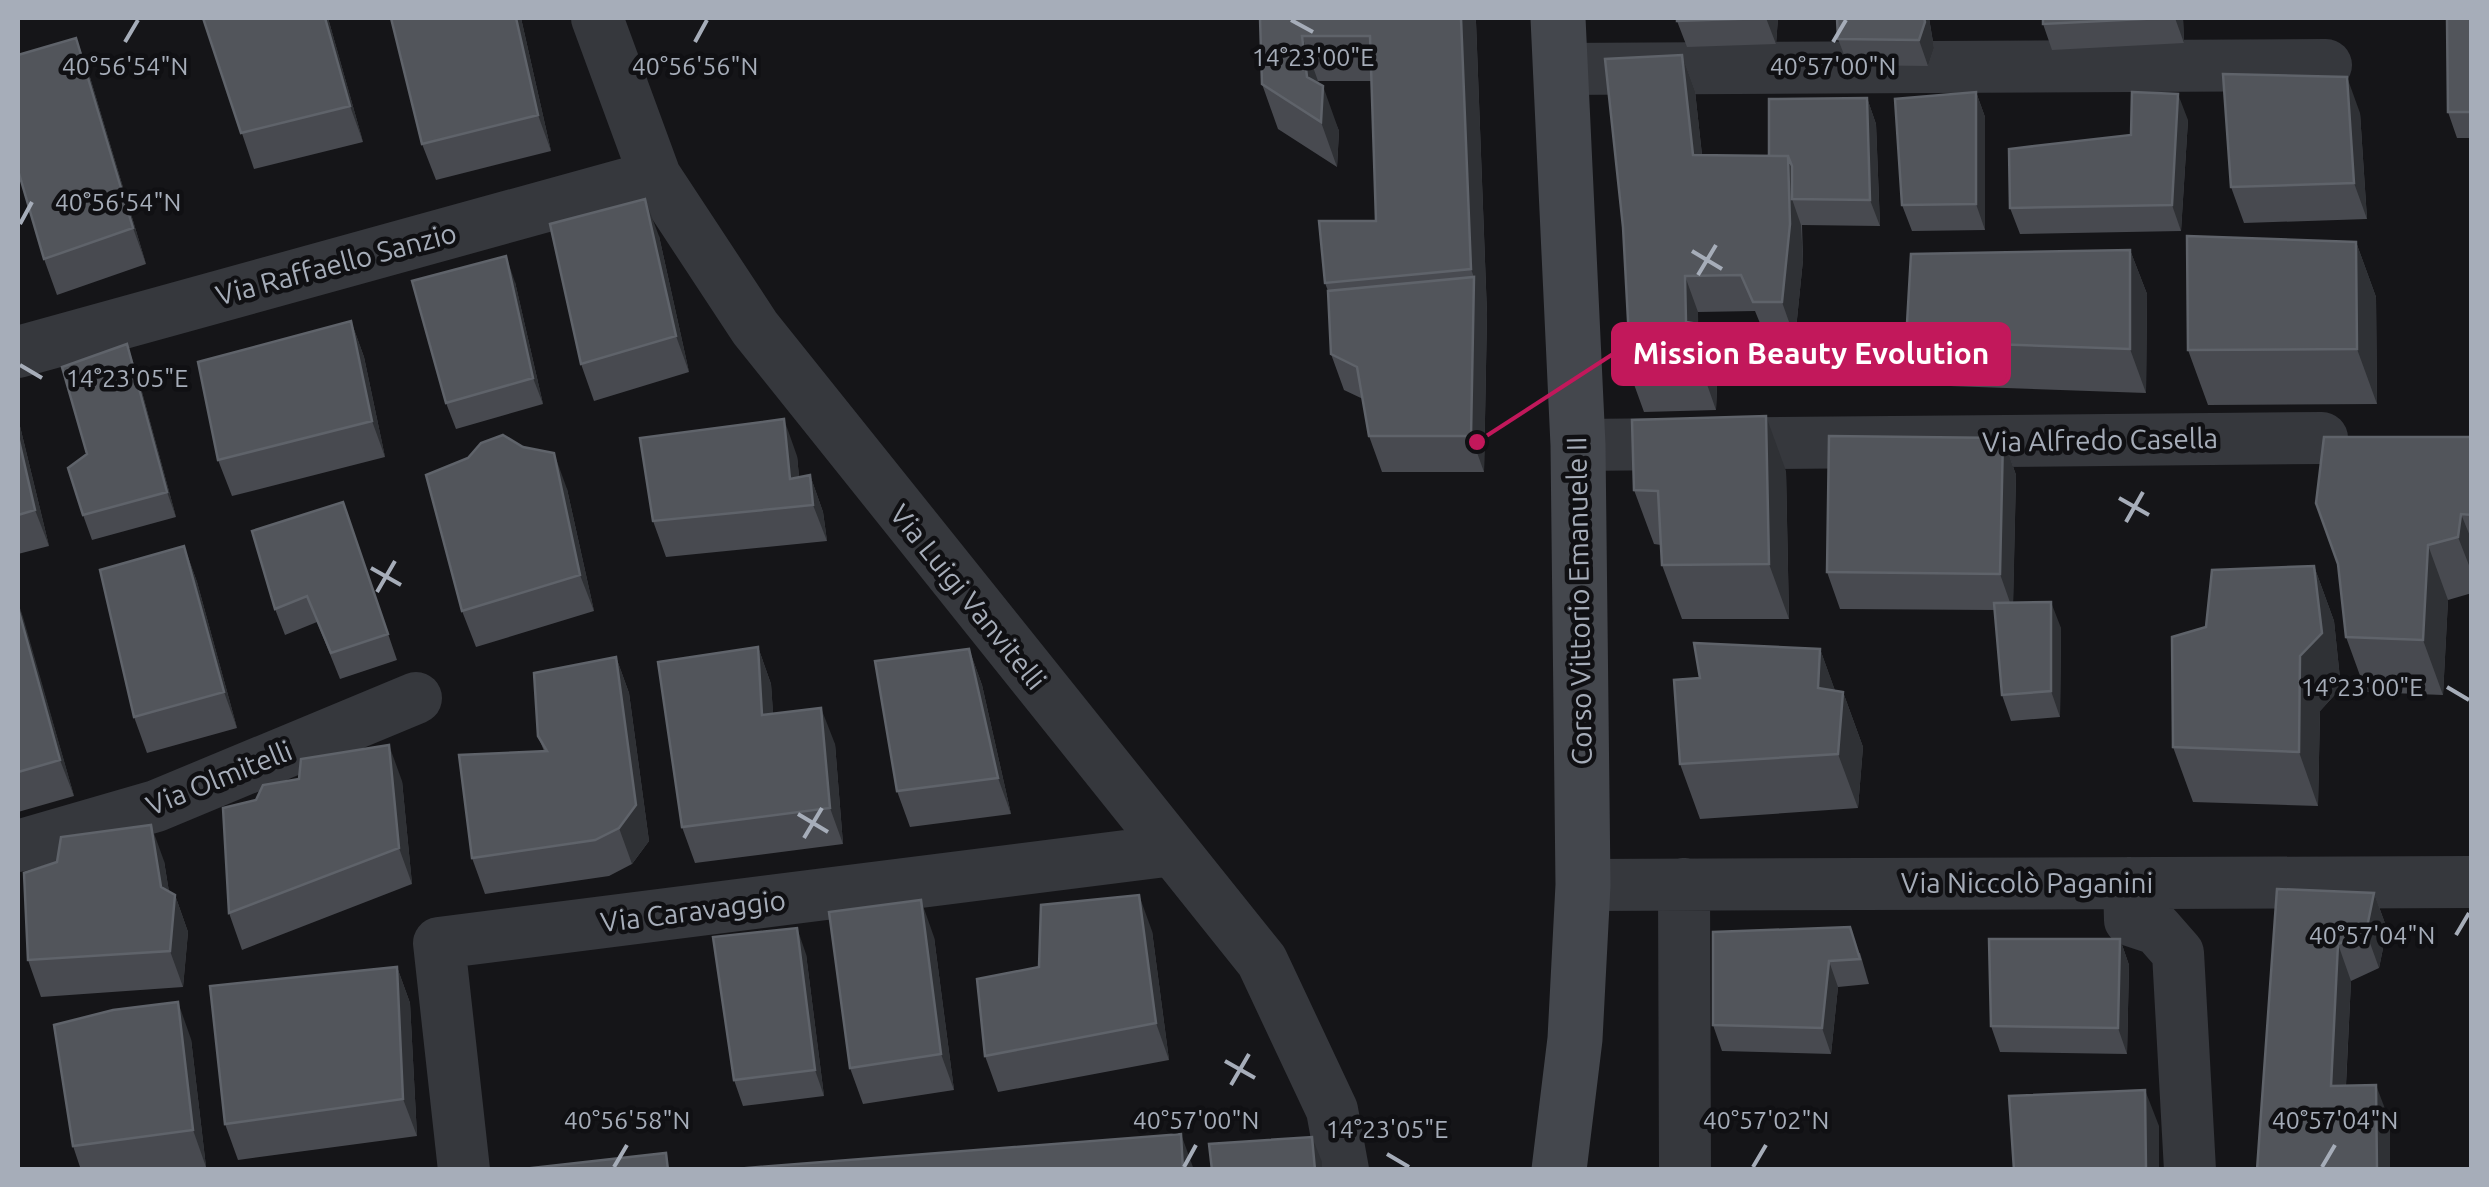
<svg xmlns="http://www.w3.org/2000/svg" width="2489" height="1187" font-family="Ubuntu,sans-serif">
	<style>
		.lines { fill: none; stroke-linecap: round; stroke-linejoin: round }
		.minor { stroke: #36383d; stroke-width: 52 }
		.secondary { stroke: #44474d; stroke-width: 55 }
		.wall { fill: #484a50 }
		.shaded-wall { fill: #2f3135 }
		.building { fill: #52555b; stroke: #5f636a; stroke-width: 2.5 }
		.ticks { fill: none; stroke: #a6adb9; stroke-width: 4 }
		.labels { text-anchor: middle; stroke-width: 9; stroke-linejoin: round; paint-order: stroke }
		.street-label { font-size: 28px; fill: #a6adb9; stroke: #101013 }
		.ticks-label { font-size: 25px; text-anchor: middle; fill: #a6adb9; stroke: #101013; stroke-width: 9; stroke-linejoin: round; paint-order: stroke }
		.leader { fill: none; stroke: #c2185b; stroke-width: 4 }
		.callout-dot { fill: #c2185b; stroke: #101013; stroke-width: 4 }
		.callout { fill: #c2185b; stroke: #c2185b; stroke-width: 4 }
		.callout-label { font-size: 30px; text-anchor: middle; font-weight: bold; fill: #fff }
	</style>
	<rect width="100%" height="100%" fill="#151518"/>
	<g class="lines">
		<!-- minor -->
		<path class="minor" d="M597,18l58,158 100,152 507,633 70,149 11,60
			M1559,69l767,-4
			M18,352l637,-176
			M1578,445l744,-7
			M18,846l138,-40 260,-108
			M2129,883l1,37 27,9 21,24 12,217
			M1684,884l1,286
			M1583,885l889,-3
			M464,1170l-25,-227 734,-93"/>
		<!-- secondary -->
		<path class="secondary" d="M1558,18l20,427 5,440 -8,154 -16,131"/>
	</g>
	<!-- wall -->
	<path class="wall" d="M203,18h125l35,124 -109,27z
		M391,18h130l30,133 -115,29 -14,-36z
		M1260,18h215l1,4 11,292 -3,158h-102l-13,-36 -6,-37 -19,-9 -13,-36 -3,-63 -3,-8 51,-62 -4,-140h-54l21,50 -2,36 -59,-38 -16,-45z
		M1778,18l-2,26 -89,3 -10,-26z
		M1837,18h92l5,30 -6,18 -80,-1 -10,-26z
		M2043,18h140l1,25 -132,7 -9,-26z
		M2472,18v120h-15l-9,-26z
		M76,38l13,36 57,190 -89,31 -13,-36z
		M1682,55l13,36 7,64 67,1 98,-58 9,26 4,102 -78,-1 1,35 -8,79 -29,-1 -11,-27 -57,1v12l20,37 -2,49 -72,2 -13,-36z
		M1976,92l9,25v113l-73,1 -10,-26z
		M2360,113l7,106 -123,4 -13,-36z
		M2188,120l-7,111 -161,3 -10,-26 121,-73z
		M659,236l30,136 -95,29 -13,-37z
		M2356,242l20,55 1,107 -169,1 -20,-55z
		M2130,250l17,44 -1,99 -224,-8 -16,-44z
		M515,282l28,122 -87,25 -10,-26z
		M351,321l13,36 21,100 -153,39 -14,-36z
		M136,370l40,147 -84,23 -9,-25 4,-61z
		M18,418l31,128 -31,8z
		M2472,437v156l-24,7 -5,95 -77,-3 -20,-55z
		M2003,438l13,37 -3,127 48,26 -1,89 -49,4 -9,-26 -7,-85 -155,-1 -13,-37z
		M523,447l44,42 27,122 -118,36 -14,-36z
		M797,456l2,21 11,-2 13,37 4,29 -161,16 -13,-36z
		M1786,471l3,148h-107l-20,-54 -1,-20 -7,-1 -20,-54z
		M343,502l54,158 -57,19 -23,-57 -32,13 -10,-26z
		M184,546l13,36 40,146 -90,25 -13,-36z
		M2314,566l20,55 7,67 -21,23 -2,95 -125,-4 -20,-55 33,-120z
		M18,602l56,194 -56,16z
		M758,647l13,37 2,30 62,30 8,100 -148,19 -13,-36z
		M969,649l13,36 29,129 -101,13 -13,-36z
		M1820,649l15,42 8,1 20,55 -5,61 -158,11 -20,-55 20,-86z
		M616,657l13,36 20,148 -17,23 -23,12 -124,18 -13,-36 72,-107 -6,-15z
		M402,781l10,103 -170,66 -13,-37z
		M164,861l5,31 6,3 13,37 -5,55 -142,10 -13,-37z
		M2277,889l97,4 13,36 -8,39 -28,13 -5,105 44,36 -133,48z
		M1152,931l17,129 -171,32 -13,-36z
		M1713,932l147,21 9,31 -31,3 -7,67 -109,-3 -9,-26z
		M934,937l20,153 -91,14 -13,-36z
		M2120,939l9,26 -2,89 -127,-2 -9,-26z
		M806,954l18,142 -81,10 -9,-26z
		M397,967l13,36 7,133 -179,24 -13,-36z
		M191,1039l15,128 -22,3h-103l-8,-24z"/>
	<!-- shaded-wall -->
	<path class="shaded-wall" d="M325,18h3l35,124 -13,-36z
		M516,18h5l30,133 -13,-36z
		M1461,18h14l1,4 11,292 -16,-45z
		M1766,18h12l-2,26z
		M1924,18h5l5,30 -6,18 -9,-26z
		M2175,18h8l1,25z
		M1302,36l16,45 4,29 1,-24 16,45 -2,36 -16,-45 -14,-45z
		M76,38l13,36 57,190 -13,-36z
		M1682,55l13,36 11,101 -13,-37z
		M2347,77l13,36 7,106 -13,-36z
		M1976,92l9,25v113l-9,-26z
		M2178,94l10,26 -7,111 -9,-26z
		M1867,98l9,26 4,102 -10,-26z
		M1788,156l13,36 -9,7 9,26 2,35 -8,79 -13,-37z
		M645,199l14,37 30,136 -13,-36z
		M2356,242l20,55 1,107 -20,-55z
		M2130,250l17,44 -1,99 -16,-44z
		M506,256l9,26 28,122 -10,-26z
		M1685,276l13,36 1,46 -13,-36z
		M1474,277l13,37 -3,158 -13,-36z
		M351,321l13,36 21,100 -13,-36z
		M1705,325l13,36 -2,49 -13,-37z
		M127,344l9,26 40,147 -9,-25z
		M1766,416l20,55 3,148 -20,-55z
		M18,418l31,128 -14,-36 -17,-74z
		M784,419l13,37 5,50 -12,-27z
		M2003,438l13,37 -3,136 -13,-37z
		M554,453l13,36 27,122 -14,-36z
		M810,475l13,37 4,29 -14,-36z
		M2461,514l11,27v32l-14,-36z
		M2428,545l20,55 -5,95 -20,-55z
		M184,546l13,36 40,146 -13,-36z
		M2314,566l20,55 7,67 -21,23 -2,95 -19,-54 1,-96z
		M18,602l5,15 51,179 -14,-36 -42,-152z
		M2051,602l10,26 -1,89 -9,-26z
		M758,647l13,37 5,68 -14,-37z
		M969,649l13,36 29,129 -13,-36z
		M1820,649l20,55 -22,-16z
		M616,657l13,36 20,148 -17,23 -13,-36z
		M1843,692l20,55 -5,61 -20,-54z
		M821,708l14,36 8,100 -13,-36z
		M389,745l13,36 10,103 -13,-36z
		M151,825l13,36 9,55 2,-21 13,37 -5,55 -13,-36z
		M2374,893l13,36 -8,39 -13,-36z
		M1139,895l13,36 17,129 -13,-37z
		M921,900l13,37 20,153 -13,-36z
		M797,928l9,26 18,142 -9,-26z
		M2120,939l9,26 -2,89 -9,-26z
		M2338,944l13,37 -7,141 -13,-36z
		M1829,961l9,26 -7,67 -9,-26z
		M397,967l13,36 7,133 -14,-37z
		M178,1002l13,37 15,128 -13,-37z
		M2376,1085l14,37v48h-13z
		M2145,1090l14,36v44h-13z
		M1181,1134l13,36h-11z
		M1312,1137l10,25v8h-7z"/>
	<!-- building -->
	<path class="building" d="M203,18h122l25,88 -109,27z
		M391,18h125l22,97 -116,29z
		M1260,18h201l10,251 -146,14 -6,-62h57l-6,-185h-68l5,41 16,9 -2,36 -59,-38z
		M1677,18h89l-89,3z
		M1837,18h87l1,4 -6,18 -81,-1z
		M2043,18h119l-119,6z
		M2447,18h25v94h-24z
		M76,38l57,190 -89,31 -26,-89v-115z
		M1682,55l11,100 95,1 2,68 -8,78h-29l-12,-27 -56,1 1,46 19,3 -2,48 -72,3 -8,-149 -18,-168z
		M2223,74l124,3 7,106 -123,4z
		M1976,92v112l-74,1 -7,-106z
		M2132,92l46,2 -6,111 -162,3 -1,-59 122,-14z
		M1867,98l3,102 -78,-1v-33l-4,-10h-19v-57z
		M645,199l31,137 -95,28 -31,-140z
		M2187,236l169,6 1,107 -169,1z
		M2130,250v99l-224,-8 5,-87z
		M506,256l27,122 -87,25 -34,-122z
		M1474,277l-3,159h-102l-12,-69 -26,-13 -3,-63z
		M351,321l21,100 -154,39 -20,-98z
		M127,344l40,148 -84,23 -15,-47 19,-14 -25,-87z
		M1766,416l3,148 -107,1 -4,-74 -24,-1 -2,-70z
		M784,419l6,60 20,-4 3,30 -160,16 -13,-83z
		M503,435l20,12 31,6 26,122 -118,36 -36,-136 42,-17 13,-15z
		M18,436l17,74 -17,5z
		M1829,436l174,2 -3,136 -173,-2z
		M2324,437h148v78l-11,-1 -3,23 -30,8 -5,95 -77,-3 -8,-73 -22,-61z
		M343,502l45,132 -57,19 -24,-57 -32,13 -23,-78z
		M184,546l40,146 -90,25 -34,-147z
		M2314,566l8,67 -22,23 -1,96 -126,-5 -1,-110 34,-10 6,-57z
		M2051,602v89l-49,4 -8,-92z
		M18,608l42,152 -42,12z
		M1694,643l126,6 -2,39 25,4 -5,62 -158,10 -6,-84 26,-2z
		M758,647l4,68 59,-7 9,100 -148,19 -24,-165z
		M969,649l29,129 -101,13 -22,-130z
		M616,657l20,148 -17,23 -24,12 -123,18 -13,-103 88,-4 -9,-15 -4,-63z
		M389,745l10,103 -170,65 -6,-105 33,-8 7,-15 36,-6 2,-20z
		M151,825l10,62 14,8 -5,56 -142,9 -4,-87 33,-11 4,-25z
		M2277,889l97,4 -8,39 -28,12 -7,142 45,-1 1,85h-120z
		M1139,895l17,128 -171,33 -8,-77 62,-12 2,-62z
		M921,900l20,154 -91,14 -21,-156z
		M1850,927l10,32 -31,2 -7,67 -109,-3v-93z
		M797,928l18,142 -81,10 -21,-143z
		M1989,939h131l-2,89 -127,-2z
		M397,967l6,132 -178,25 -15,-138z
		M178,1002l15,128 -120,16 -19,-121 59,-15z
		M2145,1090l1,80h-132l-5,-74z
		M1181,1134l2,36h-436l-1,-2z
		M1312,1137l3,33h-103l-3,-26z
		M666,1153l2,17h-154z"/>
	<!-- ticks -->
	<path class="ticks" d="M1291,20l22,12M125,42l13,-22M695,42l12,-22M1833,42l13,-22M20,224l12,-22M1692,251l30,18M1698,275l18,-30M20,365l22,13M2119,498l30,17M2126,522l17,-30M371,568l30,17M377,592l18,-31M2447,687l22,13M798,814l30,18M804,838l18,-30M2456,935l13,-22M1225,1061l30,17M1231,1085l18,-31M1387,1154l22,13M614,1167l13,-22M1184,1167l12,-22M1753,1167l13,-22M2322,1167l13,-22"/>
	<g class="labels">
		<!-- street labels -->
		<g class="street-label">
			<text transform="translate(336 264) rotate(-15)" y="10">Via Raffaello Sanzio</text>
			<text transform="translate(2100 440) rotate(-1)" y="10">Via Alfredo Casella</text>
			<text transform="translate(968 597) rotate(51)" y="10">Via Luigi Vanvitelli</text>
			<text transform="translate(1579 601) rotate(-91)" y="10">Corso Vittorio Emanuele II</text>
			<text transform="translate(219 778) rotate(-22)" y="10">Via Olmitelli</text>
			<text x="2027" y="893">Via Niccolò Paganini</text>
			<text transform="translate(693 911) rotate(-7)" y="10">Via Caravaggio</text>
		</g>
	</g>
	<g class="ticks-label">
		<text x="1313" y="66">14°23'00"E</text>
		<text x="125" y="75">40°56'54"N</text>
		<text x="695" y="75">40°56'56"N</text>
		<text x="1833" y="75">40°57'00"N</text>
		<text x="118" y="211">40°56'54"N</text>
		<text x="127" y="387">14°23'05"E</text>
		<text x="2362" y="696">14°23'00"E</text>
		<text x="2372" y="944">40°57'04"N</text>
		<text x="627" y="1129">40°56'58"N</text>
		<text x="1196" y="1129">40°57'00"N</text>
		<text x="1766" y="1129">40°57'02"N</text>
		<text x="2335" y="1129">40°57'04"N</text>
		<text x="1387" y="1138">14°23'05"E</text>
	</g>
	<!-- callouts -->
	<path class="leader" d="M1477 442L1613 354"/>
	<circle class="callout-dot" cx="1477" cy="442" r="10"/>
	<rect class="callout" x="1613" y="324" width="396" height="60" rx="10"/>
	<g class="callout-label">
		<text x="1811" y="364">Mission Beauty Evolution</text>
	</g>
	<!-- border -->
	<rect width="2489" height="1187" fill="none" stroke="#a6adb9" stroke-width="40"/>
</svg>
